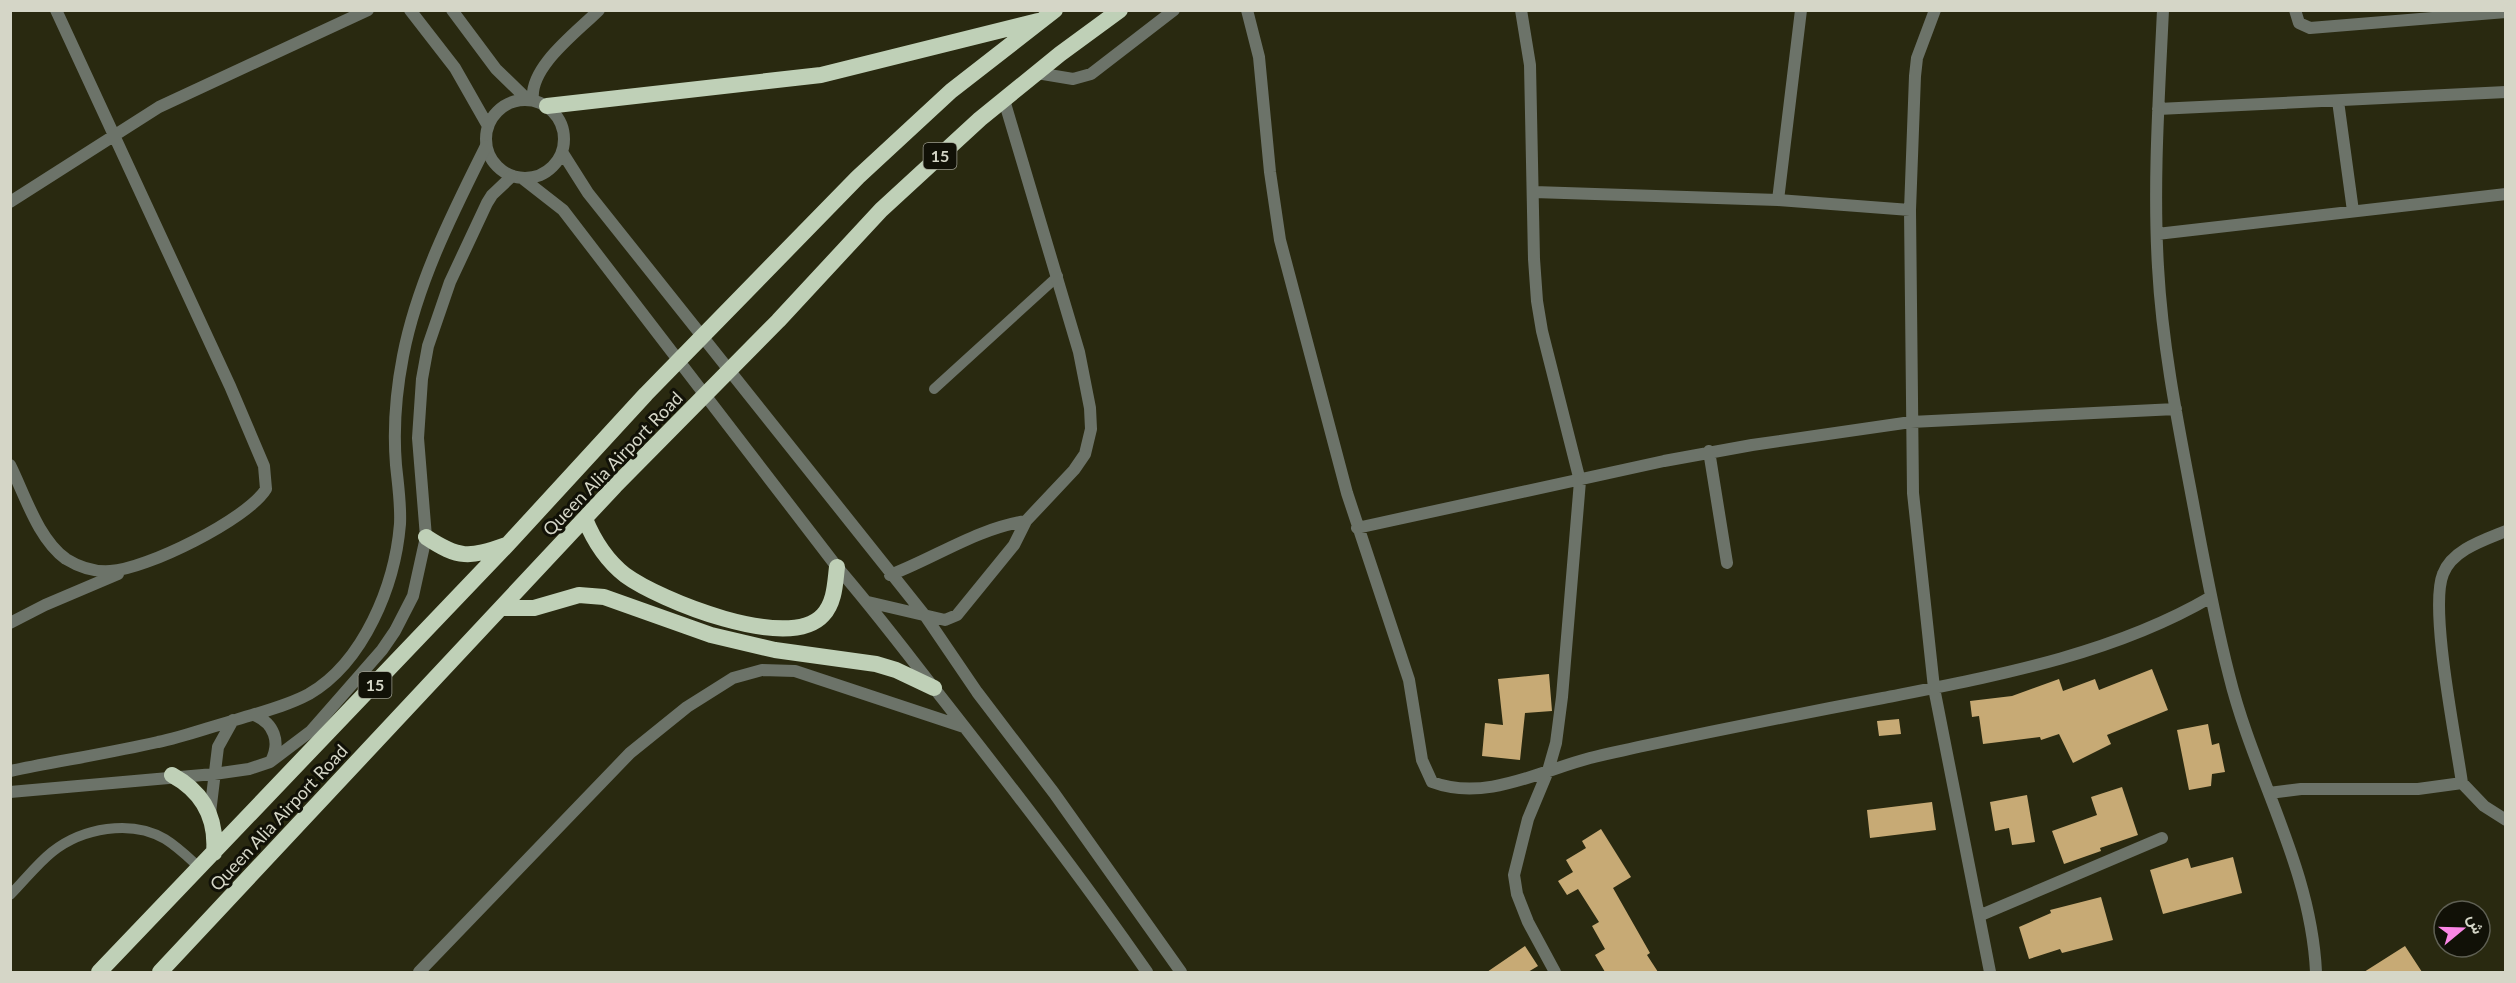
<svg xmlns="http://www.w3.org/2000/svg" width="2516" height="983" font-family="Lato,Vazirmatn,sans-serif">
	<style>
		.building { fill: #c7aa75 }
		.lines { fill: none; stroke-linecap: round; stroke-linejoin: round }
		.service { stroke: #6c7369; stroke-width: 10 }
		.minor { stroke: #6c7369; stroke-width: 12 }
		.tertiary { stroke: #6c7369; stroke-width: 12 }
		.trunk { stroke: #bfd0b7; stroke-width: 16 }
		.labels { text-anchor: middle; stroke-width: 6; stroke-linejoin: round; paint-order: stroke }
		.shield { fill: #111107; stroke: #9a9b8d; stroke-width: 1.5 }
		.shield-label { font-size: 16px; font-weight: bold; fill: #d5d6c7 }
		.street-label { font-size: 18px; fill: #d5d6c7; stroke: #111107 }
	</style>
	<rect width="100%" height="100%" fill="#292910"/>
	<!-- building -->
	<path class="building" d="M2152,669l16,41 -61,25 4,9 -38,19 -14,-29 -18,6 -1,-3 -57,7 -4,-28 -7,1 -2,-16 42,-5 47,-17 4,12 32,-12 4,11z
		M1549,674l3,37 -27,2 -5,47 -38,-4 3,-33 18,2 -5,-46z
		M1899,719l2,15 -22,2 -2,-15z
		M2208,724l4,21 7,-2 6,29 -13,2 -1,12 -22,4 -12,-60z
		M2122,787l16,48 -38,13 1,3 -37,13 -12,-33 45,-16 -6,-18z
		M2027,795l8,47 -23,3 -3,-17 -14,3 -5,-29z
		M1932,802l4,28 -66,8 -3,-28z
		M1601,829l30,48 -18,11 37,65 -3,2 11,17h-53l-10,-17 10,-6 -13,-23 7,-4 -21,-33 -11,6 -9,-14 15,-9 -7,-12 20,-12 -4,-7z
		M2233,857l9,36 -79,21 -13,-44 38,-12 3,10z
		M2101,897l12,43 -51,13 -2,-4 -31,10 -10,-32 32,-14 -1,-3z
		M1525,946l13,20 -10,6h-41z
		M2405,946l17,26h-58z"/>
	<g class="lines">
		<!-- service -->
		<path class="service" d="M934,389l124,-113
			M10,895c14,-14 27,-31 42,-43 30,-24 79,-33 113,-13 13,8 24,19 35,29"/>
		<!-- minor -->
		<path class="minor" d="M410,10l45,58 33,58
			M452,10l44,59 32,31
			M1247,10l12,47 11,115 10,68 67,253 62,187 13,80 10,22c53,20 108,-11 158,-24 18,-5 36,-8 53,-12 80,-17 160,-33 240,-48 111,-22 229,-43 328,-101
			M1521,10l9,55 4,194 3,42 5,30 38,150 -18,216 -6,46 -8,28 -20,48 -14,56 3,19 11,28 27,50
			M1935,10l-18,48 -2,18 -5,134 3,283 21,195 56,284
			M2163,10c-4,86 -10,172 -5,257 4,74 18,147 32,220 12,63 23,126 39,188 25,102 82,191 87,297
			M2295,10l4,13 11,5 196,-16
			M1037,73l36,6 18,-5 83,-64
			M533,100c-4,-33 43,-67 66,-90
			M486 139a39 39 0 1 1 78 0a39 39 0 1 1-78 0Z
			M2338,101l15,110
			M2158,109l348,-17
			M562,152l26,41 338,424 51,75 77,101 127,179
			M522,178l41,32 274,357c34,39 65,80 97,121 73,93 146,187 213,284
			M1534,192l244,8 132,10
			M1778,200l23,-190
			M10,202l149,-95 209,-97
			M2157,234l349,-40
			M1709,451l18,112
			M10,465c15,30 28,74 56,94 13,8 29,13 44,12 35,-1 138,-52 156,-82l-2,-23 -34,-80 -174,-376
			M1357,528l307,-67 88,-16 159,-23 265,-13
			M890,575c47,-18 86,-46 136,-54
			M868,602l77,18 12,-5 57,-70 12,-24 48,-51 11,-16 6,-25 -1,-21 -11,-56 -75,-252
			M10,623l35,-18 73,-31
			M2462,783c-6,-43 -33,-175 -19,-209 9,-24 41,-34 63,-43
			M2269,793l32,-4h117l44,-6 22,23 22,14
			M1981,915l181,-77
			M419,972l211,-219 57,-46 46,-29 29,-8 33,1 169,56"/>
		<!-- tertiary -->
		<path class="tertiary" d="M254,715c20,8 27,27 17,46
			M10,771c49,-10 99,-18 148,-29 25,-5 49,-14 74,-21 25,-8 53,-14 77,-27 55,-32 86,-109 91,-170 1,-20 -2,-39 -4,-59 -3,-36 0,-73 7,-109 14,-73 50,-144 83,-210
			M10,792l204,-18 35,-5 21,-7 41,-31 71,-81 13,-19 18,-35 13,-59 -8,-99 4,-59 6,-33 22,-64 37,-79 5,-8 20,-19
			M210,813l8,-66 15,-27"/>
		<!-- trunk -->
		<path class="trunk" d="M547,106l274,-31 217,-54
			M585,519c9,22 21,41 40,56 34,25 164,78 198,40 12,-13 12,-32 14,-48
			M426,537c33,22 43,21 80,8
			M502,608h32l45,-13 25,2 107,38 64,15 101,14 20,6 38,18
			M172,775c31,17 45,43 42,78
			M99,972l410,-429 137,-149 212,-217 93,-86 104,-81
			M160,972l455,-486 163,-165 103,-111 99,-91 80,-65 60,-44"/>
	</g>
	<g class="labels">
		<!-- shield labels -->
		<g class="shield">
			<rect x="923.5" y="143" width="33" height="26" rx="4.5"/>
			<rect x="358.5" y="672" width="33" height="26" rx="4.5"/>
		</g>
		<g class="shield-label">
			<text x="940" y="162">15</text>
			<text x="375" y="691">15</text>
		</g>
		<!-- street labels -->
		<g class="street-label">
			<text transform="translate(613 464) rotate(-46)" y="6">Queen Alia Airport Road</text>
			<text transform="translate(279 818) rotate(-47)" y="6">Queen Alia Airport Road</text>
		</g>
	</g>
	<!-- border -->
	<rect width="2516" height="983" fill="none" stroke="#d5d6c7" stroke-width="24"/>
	<!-- north arrow -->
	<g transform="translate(2462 929) rotate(71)"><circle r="28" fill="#111107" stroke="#5f6054" stroke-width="1.5"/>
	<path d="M0-4.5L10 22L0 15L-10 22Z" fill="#fb87e6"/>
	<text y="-9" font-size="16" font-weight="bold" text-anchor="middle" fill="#d5d6c7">ش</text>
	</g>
</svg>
